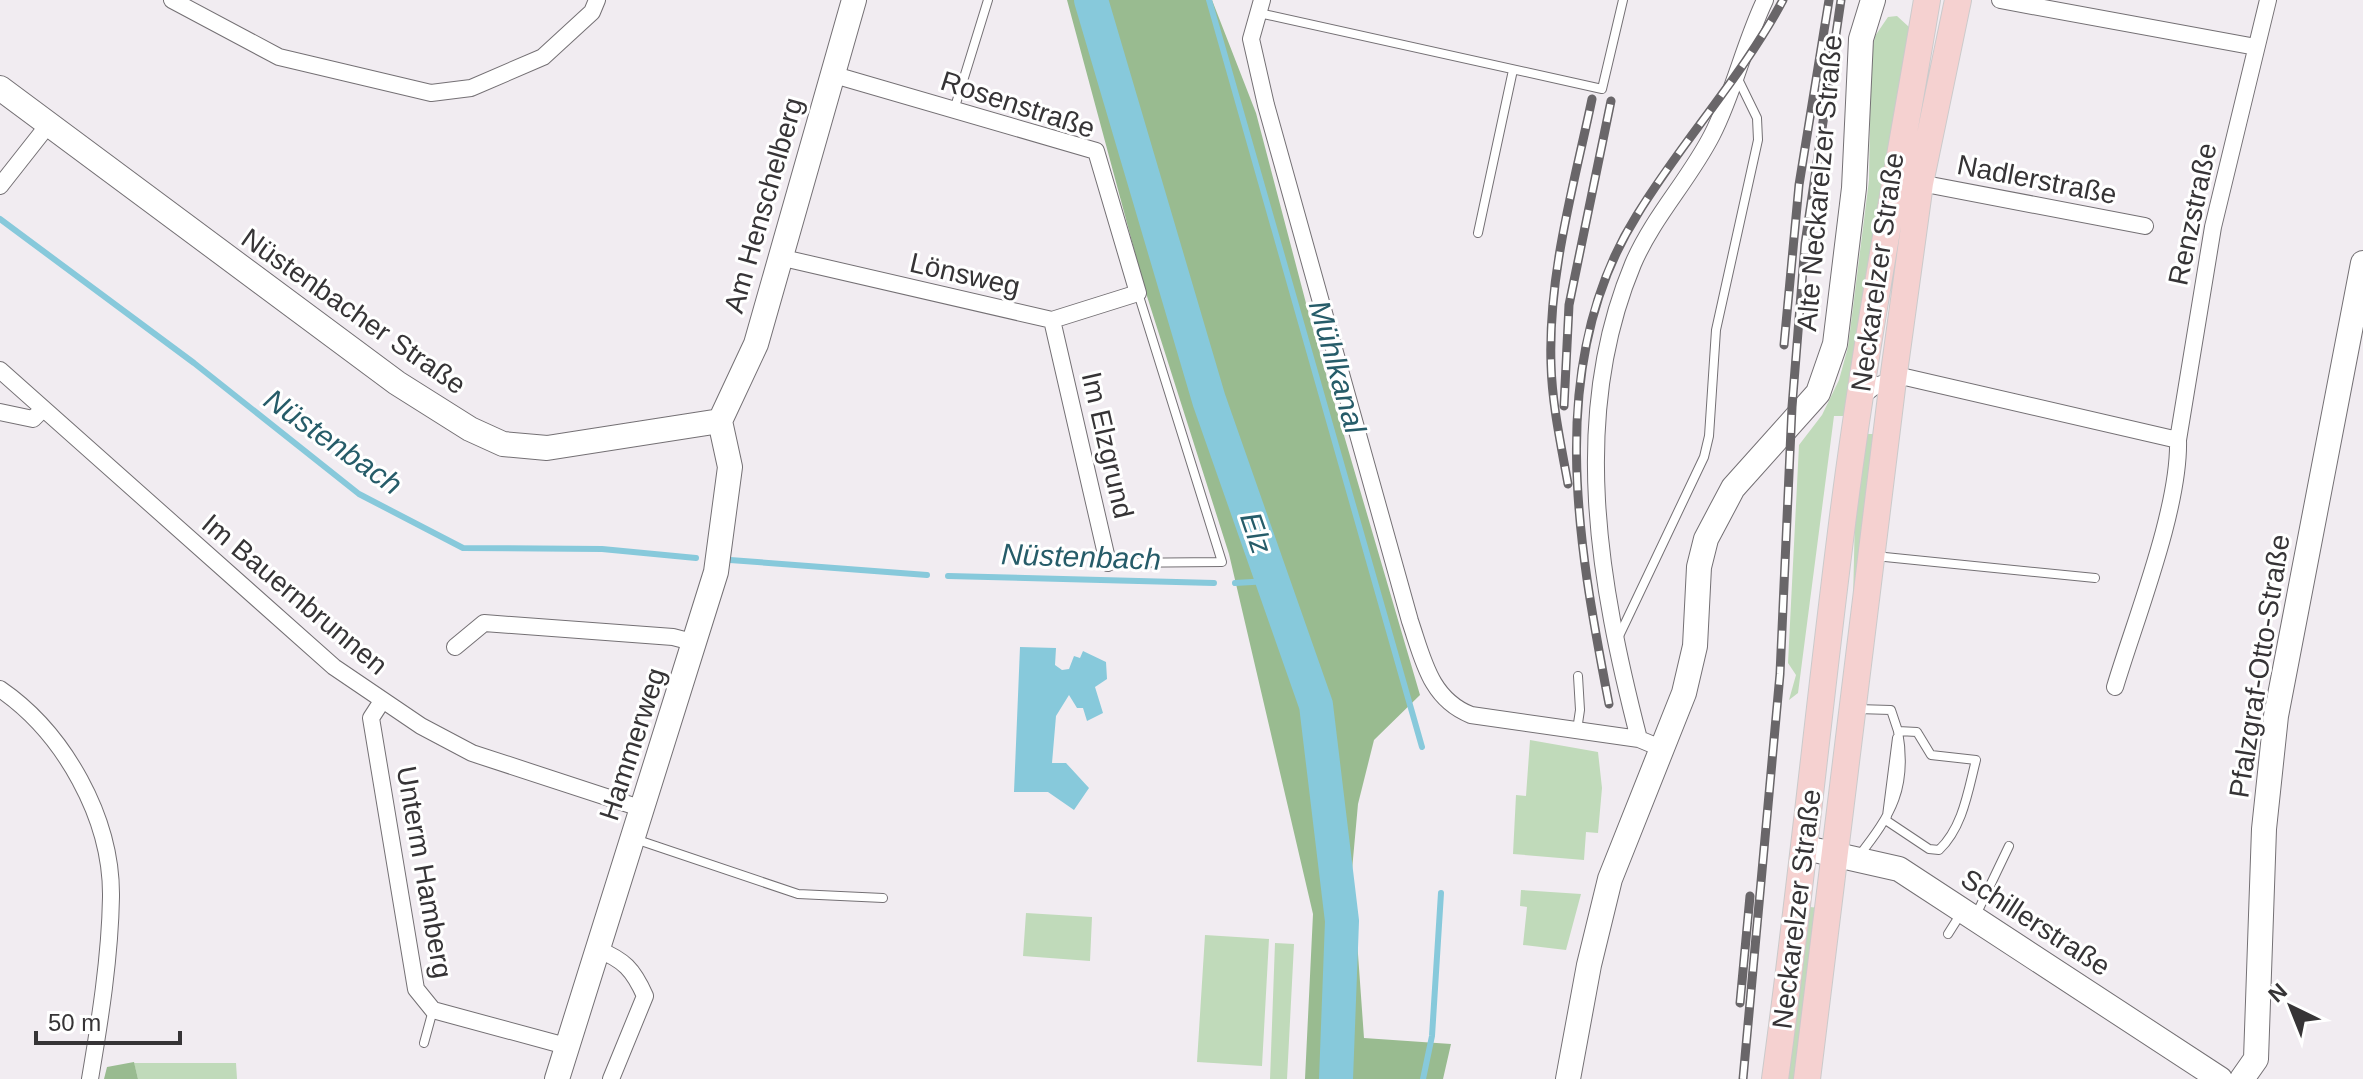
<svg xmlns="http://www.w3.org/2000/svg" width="2363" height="1079" font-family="Helvetica,sans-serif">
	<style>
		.green { fill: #c0daba }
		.forest { fill: #99bb90 }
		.water { fill: #87c9db }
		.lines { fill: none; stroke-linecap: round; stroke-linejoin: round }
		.stream { stroke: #87c9db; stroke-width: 6 }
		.river { stroke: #87c9db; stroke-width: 34 }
		.lane-casing { stroke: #747074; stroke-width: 10 }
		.street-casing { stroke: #747074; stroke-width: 18 }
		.secondary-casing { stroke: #747074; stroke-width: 26 }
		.primary-casing { stroke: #cbcacb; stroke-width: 28 }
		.lane { stroke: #fff; stroke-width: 8 }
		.street { stroke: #fff; stroke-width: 16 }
		.secondary { stroke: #fff; stroke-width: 24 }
		.primary { stroke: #f5d1d0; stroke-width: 26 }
		.rail-casing { stroke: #696669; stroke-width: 9 }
		.rail { stroke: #fff; stroke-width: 6; stroke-dasharray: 18; stroke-linecap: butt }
		.labels { text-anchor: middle; stroke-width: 6; stroke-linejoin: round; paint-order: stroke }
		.street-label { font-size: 28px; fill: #363436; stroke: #fff }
		.water-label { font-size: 30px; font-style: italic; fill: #265c69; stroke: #fff }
	</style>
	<rect width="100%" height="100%" fill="#f1ecf1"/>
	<!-- green -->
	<path class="green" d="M1897,16l12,11 -63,389h-12l-36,277 -9,7 7,-25 -8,-12 11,-218 23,-30 17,-35 9,-33 21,-167 2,-123 4,-21 13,-19z
		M1865,434h11l-23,168 2,-88z
		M1530,740l68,12 4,36 -4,45 -12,-1 -2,28 -71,-6 3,-59 10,1z
		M1521,890l60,4 -15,56 -43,-5 4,-38 -7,-1z
		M1810,907l10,1 -25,171h-7z
		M1026,913l66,4 -2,44 -67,-5z
		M1205,935l64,4 -7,127 -65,-4z
		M1275,943l19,1 -7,135h-17z
		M134,1063h102l1,16h-99z"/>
	<!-- forest -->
	<path class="forest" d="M1067,0h145l44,113 56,213 108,369 -46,45 -16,64 -6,66 12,168 87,6 -8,35h-138l8,-165 -84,-360 -84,-264z
		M134,1062l4,17h-34l3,-12z"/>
	<!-- water -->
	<path class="water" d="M1020,647l36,1 -1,17 7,5 7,-1 5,-13 6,2 3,-7 23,11 1,17 -12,8 8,26 -16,8 -4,-13h-6l-8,-13 -13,21 -4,47h14l23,25 -15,22 -26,-18h-34z"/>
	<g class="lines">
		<!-- stream -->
		<path class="stream" d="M1209,0l213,747
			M0,219l194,144 165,131 104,54 139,1 94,9
			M730,560l197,15
			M948,576l266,7
			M1235,583l34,-2
			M1423,1079l9,-43 9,-143"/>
		<!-- river -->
		<path class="river" d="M1091,0l118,400 107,305 26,216 -6,158"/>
		<!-- lane casing -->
		<g class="lane-casing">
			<path id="lane" d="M1259,13l343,76 21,-89
				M954,110l34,-110
				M1478,233l35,-163
				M1875,556l220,22
				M1108,563l114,-1 -84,-269
				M1619,636l85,-179 5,-21 7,-106 42,-190 -1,-22 -21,-43
				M1857,709l34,1 7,21 19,1 14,23 45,5c-8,31 -13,67 -37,90l-10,-1 -42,-28
				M1577,730l3,-20 -2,-34
				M1887,816l10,-78
				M635,839l163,55 85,4
				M1858,857c34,-43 50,-70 40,-126
				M1975,917l34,-71
				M1948,934l12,-19
				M424,1043l9,-33"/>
		</g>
		<!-- street casing -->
		<g class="street-casing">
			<path id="street" d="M172,0l107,57 152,36 40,-5 72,-31 49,-45 5,-12
				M1262,0l-11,39 15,66 144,516c13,38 20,78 61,94l168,24 24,10
				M2000,0l256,47
				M1920,183l225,43
				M0,186l48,-61
				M779,257l273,63 86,-27 -42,-142 -265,-77
				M1052,320l56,243
				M0,370l334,297 87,59 51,27 171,56
				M1861,397l14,-11 30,-9 273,63 35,-213 55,-227
				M0,412l33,7 10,-10
				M455,647l29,-24 189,14 23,6
				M2115,687c20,-67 65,-179 63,-247
				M0,689c64,44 112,129 111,208 -1,60 -11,123 -21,182
				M382,701l-11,17 45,271 17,21 133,36
				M1639,739c-40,-155 -70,-322 -6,-475 20,-47 56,-84 79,-129 22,-43 32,-91 53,-135
				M597,949c27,11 36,20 48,47l-34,83"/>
		</g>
		<!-- secondary casing -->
		<g class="secondary-casing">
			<path id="secondary" d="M0,88l397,295 73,46 33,15 44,4 173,-27
				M720,421l36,-77 98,-344
				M1806,848l93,21 321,210
				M557,1079l159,-507 14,-105 -10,-46
				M1568,1079l21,-114 21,-86 74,-186 11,-47 4,-79 7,-28 27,-51 85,-95 17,-49 19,-156 7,-149 12,-39
				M2242,1079l14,-20 8,-230 12,-113 87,-453"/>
		</g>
		<!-- primary casing -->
		<g class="primary-casing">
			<path id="primary" d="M1775,1079c25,-182 43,-365 66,-547 22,-178 56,-355 86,-532
				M1807,1079l86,-699 27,-197 38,-183"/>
		</g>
		<!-- lane -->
		<use href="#lane" class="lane"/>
		<!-- street -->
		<use href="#street" class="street"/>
		<!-- secondary -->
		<use href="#secondary" class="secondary"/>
		<!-- primary -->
		<use href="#primary" class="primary"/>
		<!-- rail casing -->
		<g class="rail-casing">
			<path id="rail" d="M1784,345l15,-160 30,-185
				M1564,406l5,-101 42,-204
				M1568,484c-7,-39 -16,-80 -17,-120 -3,-90 23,-179 41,-265
				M1609,704c-31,-161 -65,-341 28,-489 45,-74 105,-138 146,-215
				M1740,1003l10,-107
				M1743,1079l37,-405 12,-267 13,-163 36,-244"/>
		</g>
		<!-- rail -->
		<use href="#rail" class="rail"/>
	</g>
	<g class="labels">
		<!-- street labels -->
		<g class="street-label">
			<text transform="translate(1018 104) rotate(18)" y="10">Rosenstraße</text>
			<text transform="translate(2037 179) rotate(11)" y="10">Nadlerstraße</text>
			<text transform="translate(1819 183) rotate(-85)" y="10">Alte Neckarelzer Straße</text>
			<text transform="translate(763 205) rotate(-74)" y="10">Am Henschelberg</text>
			<text transform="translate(2192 214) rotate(-78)" y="10">Renzstraße</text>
			<text transform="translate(1877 272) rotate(-82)" y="10">Neckarelzer Straße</text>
			<text transform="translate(965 274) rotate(13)" y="10">Lönsweg</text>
			<text transform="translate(354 311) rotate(35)" y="10">Nüstenbacher Straße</text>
			<text transform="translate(1108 445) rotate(77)" y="10">Im Elzgrund</text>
			<text transform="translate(295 594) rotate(40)" y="10">Im Bauernbrunnen</text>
			<text transform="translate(2259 666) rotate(-81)" y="10">Pfalzgraf-Otto-Straße</text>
			<text transform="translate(632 744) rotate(-72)" y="10">Hammerweg</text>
			<text transform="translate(425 872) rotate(80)" y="10">Unterm Hamberg</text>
			<text transform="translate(1796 909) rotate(-83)" y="10">Neckarelzer Straße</text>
			<text transform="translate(2036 922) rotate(33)" y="10">Schillerstraße</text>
		</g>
		<!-- water labels -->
		<g class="water-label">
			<text transform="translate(1337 367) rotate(74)" y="10">Mühlkanal</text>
			<text transform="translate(333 442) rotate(35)" y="10">Nüstenbach</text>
			<text transform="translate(1256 533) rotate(71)" y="10">Elz</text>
			<text transform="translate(1081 557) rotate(2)" y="10">Nüstenbach</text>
		</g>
	</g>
	<!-- north arrow -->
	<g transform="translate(2291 1007) rotate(317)" stroke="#ffffff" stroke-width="6" paint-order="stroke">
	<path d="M0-6L14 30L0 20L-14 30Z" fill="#363436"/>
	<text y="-12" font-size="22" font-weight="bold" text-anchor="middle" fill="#363436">N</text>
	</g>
	<!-- scale -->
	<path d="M36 1031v12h144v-12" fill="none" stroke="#363436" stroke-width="4"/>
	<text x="48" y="1031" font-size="24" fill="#363436" stroke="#ffffff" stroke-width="6" paint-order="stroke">50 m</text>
</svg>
